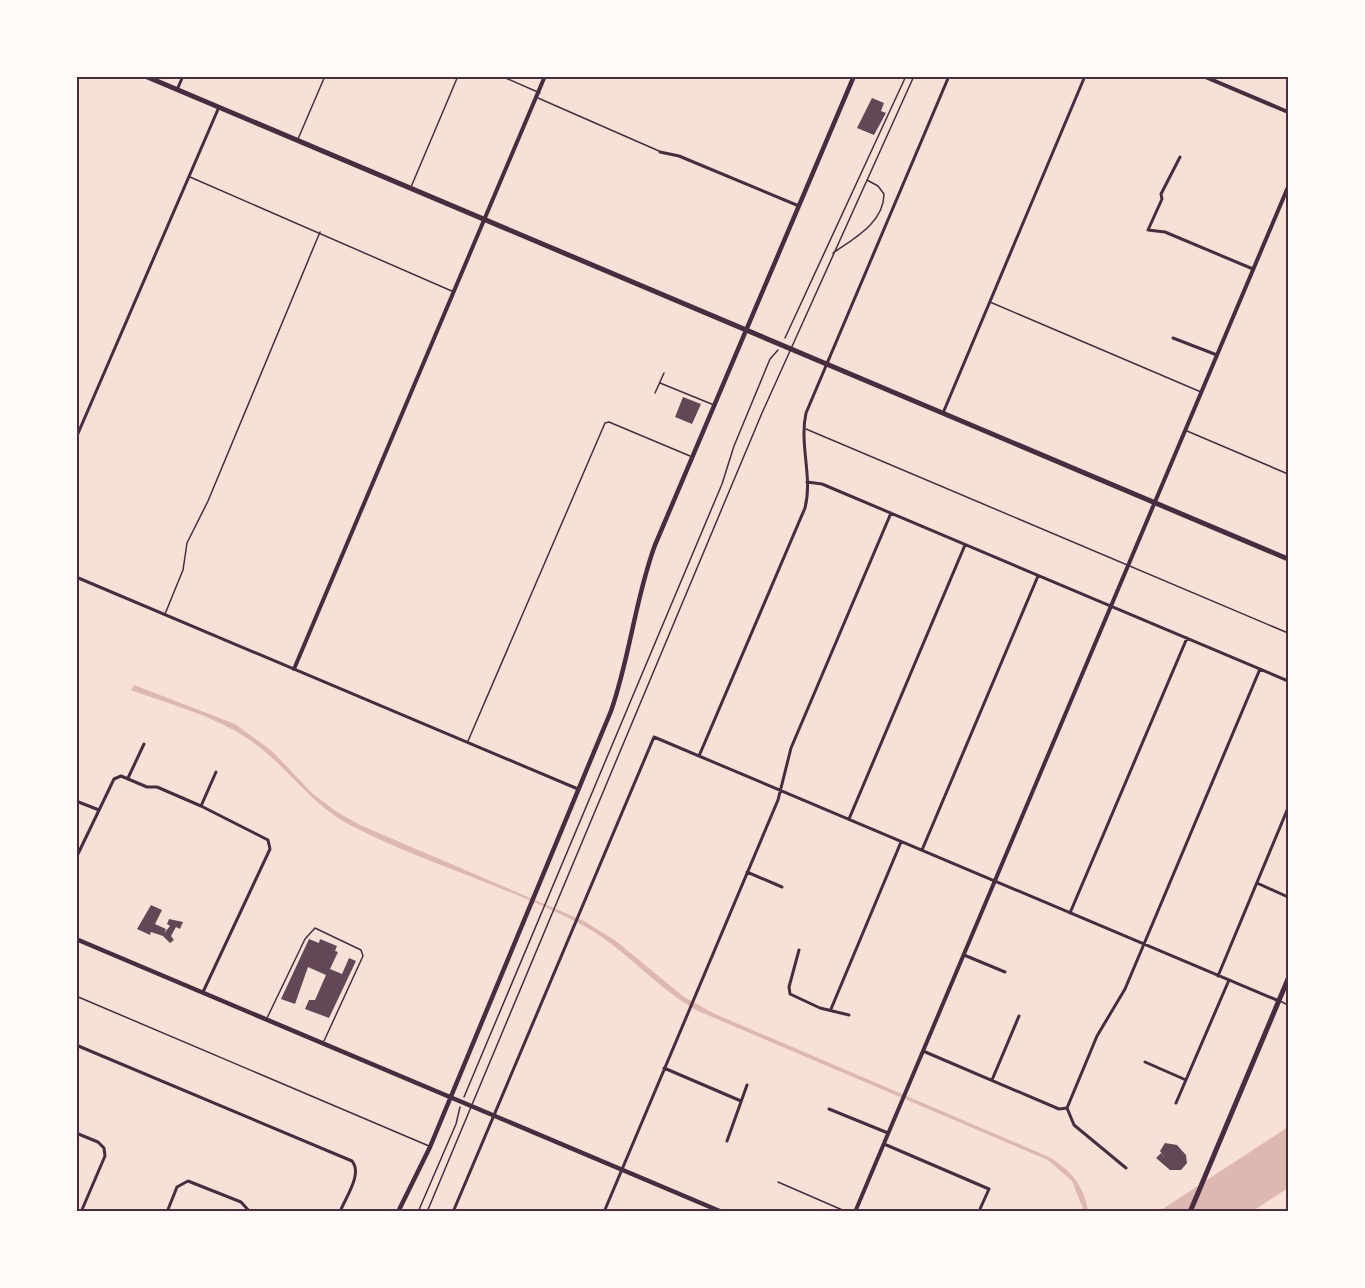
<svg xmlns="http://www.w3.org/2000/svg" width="1365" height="1288" font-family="'Golos Text',sans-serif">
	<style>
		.water { fill: #dcb8b0 }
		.building { fill: #644757 }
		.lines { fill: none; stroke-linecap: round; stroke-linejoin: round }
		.path { stroke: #4a2c40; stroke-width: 1.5 }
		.service { stroke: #4a2c40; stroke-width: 1.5 }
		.minor { stroke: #4a2c40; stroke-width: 3 }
		.tertiary { stroke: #4a2c40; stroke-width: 4 }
		.secondary { stroke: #4a2c40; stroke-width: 4.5 }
		.primary { stroke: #4a2c40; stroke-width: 5 }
		.neatline { fill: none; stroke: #4a2c40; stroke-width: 2 }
	</style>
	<rect width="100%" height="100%" fill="#f7e1d7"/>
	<!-- water -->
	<path class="water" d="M134,685l101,39 37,27 41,43 24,18 23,13 224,96 32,20 68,56 31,17 334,143c21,12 36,30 39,54h-4l-12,-30 -24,-21 -350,-149c-42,-23 -72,-62 -114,-85 -75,-40 -160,-62 -236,-102 -36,-20 -58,-53 -90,-78 -37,-29 -84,-40 -127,-56z
		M1288,1127v61l-35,23 -95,1z"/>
	<!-- building -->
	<path class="building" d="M872,98l12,5 -3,8 5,2 -12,22 -17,-7z
		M683,397l18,7 -9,20 -17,-7z
		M151,905l11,5 -7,14 11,5 -2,4 6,-7 -3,-2 2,-5 14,3 -3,7 -4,-2 -5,9 3,4 -4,3 -7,-7 -12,-4 -1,3 -13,-6z
		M309,939l10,4 1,-4 17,7 -2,5 3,1 -8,17 12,5 7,-16 7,3 -27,57 -24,-9 4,-9h6l11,-25 -18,-8 -13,37 -14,-5z
		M1165,1143l12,2 9,10 1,8 -6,7h-11l-14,-12 5,-5 4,5 -5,-7z"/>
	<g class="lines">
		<!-- path -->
		<path class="path" d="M785,338l121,-262
			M464,1097l258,-613 12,-38 36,-87 8,-9
			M418,1212l38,-88 4,-17"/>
		<!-- service -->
		<path class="service" d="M501,76l39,17
			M538,98l121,53
			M298,139l27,-63
			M190,177l264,115
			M411,187l47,-111
			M833,253c20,-14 51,-30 51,-59l-6,-8 -11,-6
			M990,302l211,90
			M660,383l54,22
			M655,393l9,-20
			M806,429l482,204
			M1187,431l101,43
			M165,614l18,-44 4,-27 21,-42 112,-269
			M468,741l137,-318 4,-1 81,34
			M76,996l353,150
			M1280,1001l8,4
			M267,1018l38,-79 10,-11 46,22 2,6 -39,85
			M778,1182l69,30
			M427,1212l335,-799 152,-337"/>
		<!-- minor -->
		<path class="minor" d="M177,90l6,-14
			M660,152l19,4 120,50
			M1180,157l-19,37 1,5 -14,31 17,2 88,37
			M1173,338l44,17
			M943,413l142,-337
			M76,438l143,-331
			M807,482l15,2 466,197
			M76,577l502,212
			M699,756l106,-248c8,-31 -6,-63 1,-95l143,-337
			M128,778l16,-34
			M76,801l23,9
			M201,806l15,-34
			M849,819l116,-274
			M922,850l116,-274
			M76,858l38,-79 7,-3 26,11h10l44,19 67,34 2,9 -67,143
			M747,872l35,15
			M1257,883l31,14
			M1070,913l117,-275
			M799,950l-10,37 1,7 30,14 29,7
			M964,955l41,17
			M1218,976l70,-168
			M831,1009l70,-167
			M76,1045l276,116c11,13 -7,37 -12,51
			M923,1051l136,58 8,-1
			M1145,1062l41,18
			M664,1068l77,33
			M992,1080l27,-64
			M1176,1103l53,-123
			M1067,1108l30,-72 28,-47 135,-320
			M1067,1108l7,17 52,43
			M829,1109l59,24
			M76,1133l22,9 6,6 1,8 -24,56
			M727,1141l20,-56
			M884,1144l105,45 -9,20
			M167,1212l10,-25 11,-6 53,21 9,10
			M453,1212l201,-475 625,264
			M604,1212l174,-412 13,-52 100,-235"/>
		<!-- tertiary -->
		<path class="tertiary" d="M1203,76l85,36
			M294,669l251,-593
			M855,1212l433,-1025"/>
		<!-- secondary -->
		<path class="secondary" d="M76,939l646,273
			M398,1212l32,-65 181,-436c19,-54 24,-112 44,-166l199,-469"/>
		<!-- primary -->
		<path class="primary" d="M145,76l1143,483
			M1190,1212l98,-233"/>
	</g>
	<!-- border -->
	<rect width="1365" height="1288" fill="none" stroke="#fffaf5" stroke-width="156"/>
	<rect x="78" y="78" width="1209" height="1132" class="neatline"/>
</svg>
